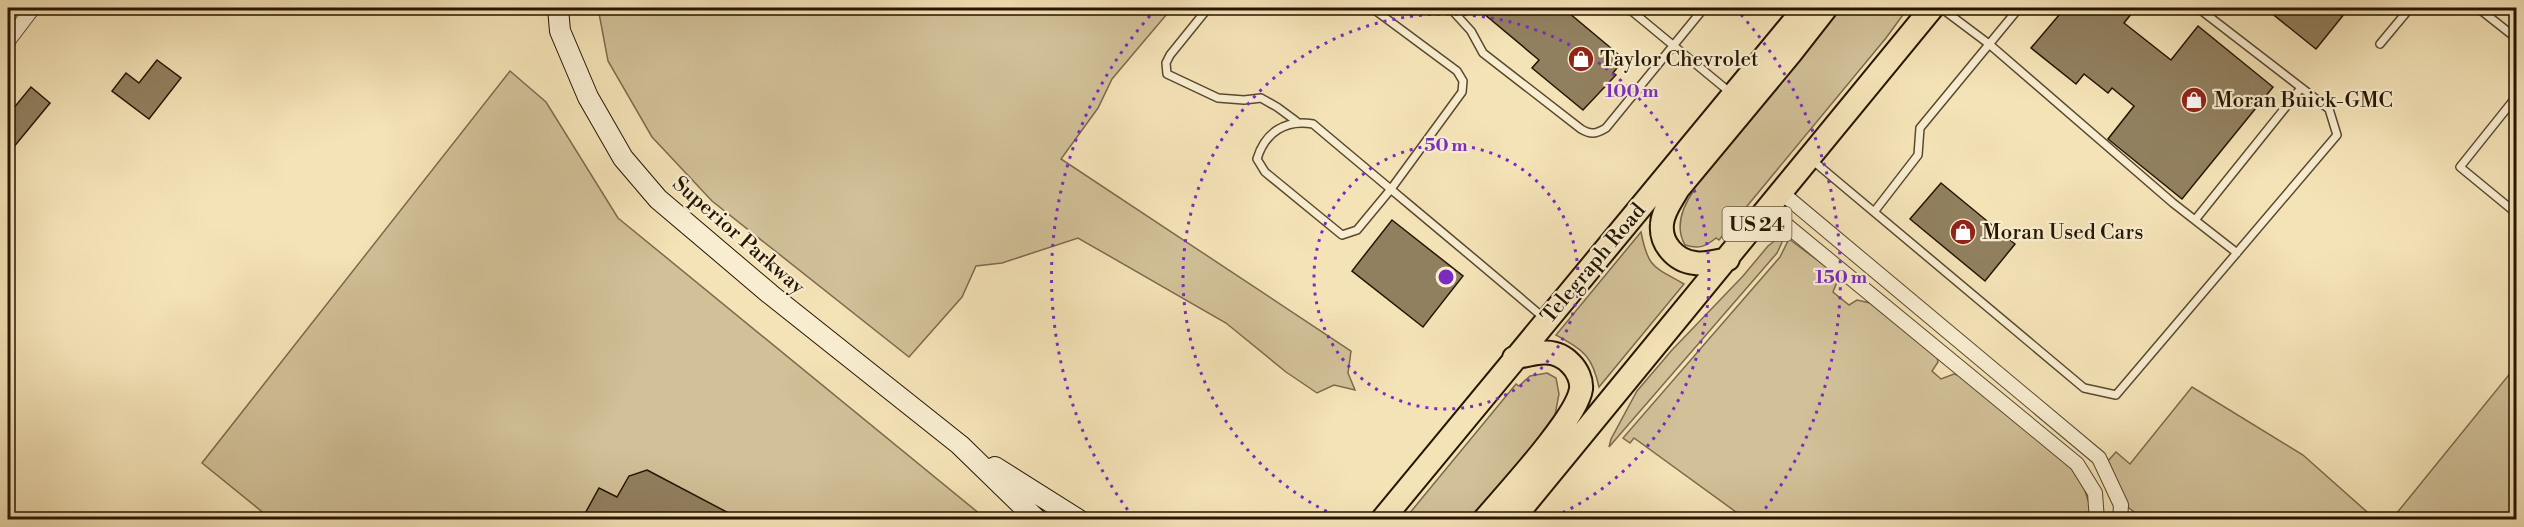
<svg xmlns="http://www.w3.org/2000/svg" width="2524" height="527" font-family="'Libre Bodoni',serif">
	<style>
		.green { fill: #d1c098; stroke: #7c6a4c; stroke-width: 1.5 }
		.building { fill: #91805f; stroke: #261500; stroke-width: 1.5 }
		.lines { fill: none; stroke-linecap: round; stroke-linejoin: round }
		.lane-casing { stroke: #5a482e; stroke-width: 10 }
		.street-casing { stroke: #5a482e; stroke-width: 16 }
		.secondary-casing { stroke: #261500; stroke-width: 22 }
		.primary-casing { stroke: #261500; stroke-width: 26 }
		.lane { stroke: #f8edd0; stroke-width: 7 }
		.street { stroke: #f8edd0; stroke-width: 14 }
		.secondary { stroke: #f8edd0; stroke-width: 20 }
		.primary { stroke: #f4e3b7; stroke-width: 22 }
		.ring { fill: none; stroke: #7b2cbf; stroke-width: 3; stroke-dasharray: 3 6 }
		.labels { text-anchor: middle; stroke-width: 4.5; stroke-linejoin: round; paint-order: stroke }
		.shield { fill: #f8edd0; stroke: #65563e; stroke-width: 1.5 }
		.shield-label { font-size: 20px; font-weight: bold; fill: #261500 }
		.poi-label { font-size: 21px; fill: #261500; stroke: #f8edd0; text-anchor: start }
		.street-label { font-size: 21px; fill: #261500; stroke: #f8edd0 }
		.centre { fill: #7b2cbf; stroke: #f8edd0; stroke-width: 3 }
		.ring-label { font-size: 18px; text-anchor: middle; font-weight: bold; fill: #7b2cbf; stroke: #f8edd0; stroke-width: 4.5; stroke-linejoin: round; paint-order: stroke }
	</style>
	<rect width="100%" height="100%" fill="#f4e3b7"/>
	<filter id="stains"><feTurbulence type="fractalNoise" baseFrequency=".00333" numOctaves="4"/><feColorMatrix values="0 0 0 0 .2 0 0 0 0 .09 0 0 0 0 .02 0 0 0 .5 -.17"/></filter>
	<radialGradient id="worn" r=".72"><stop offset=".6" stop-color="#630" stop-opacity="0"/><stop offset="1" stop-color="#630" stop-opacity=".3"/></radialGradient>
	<!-- green -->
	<path class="green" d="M598,8h574l-60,71 -14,29 -37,51 290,192 -3,22 7,17 -21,-5 -17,8 -31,-21 -60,-49 -148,-85 -76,25 -26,3 -14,31 -53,60 -197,-156 -60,-64 -44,-76z
		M1837,8h71l-22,30 -167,202 -3,-2c-11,9 -17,11 -31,7 -11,-19 -2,-39 9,-55l-3,-2z
		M510,71l36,31 72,116 368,301h-715l-69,-56z
		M1641,232c7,36 12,34 43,52l-85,103c-7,-32 -15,-36 -43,-52z
		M1784,238l-7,15 -168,194 2,-8 26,-48 35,-41 71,-74 25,-30 9,-7z
		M1789,239l43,32 5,11 -4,10 16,13 8,-5 13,3 67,54 1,5 -6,9 9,8 13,-5 7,2 109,90 14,22 7,21v10h-337l-18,-7 -102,-74 -4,5 -7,-5 157,-181z
		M2516,366v153h-124z
		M1547,373l9,5 3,16 -4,21 -77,104 -74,1 112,-136 3,2 11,-10z
		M2192,387l111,68 72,64 -147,1 -90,-6c-19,-8 -23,-34 -31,-52l9,-10 14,12z"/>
	<!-- building -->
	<path class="building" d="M1477,8h86l61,51 -11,14 3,2 -33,35 -51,-42 7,-8z
		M2065,8h71l-12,15 47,37 27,-34 75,61 -91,112 -74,-60 26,-33 -22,-18 -4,5 -24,-19 -8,10 -45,-36z
		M2265,8h84l-33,41z
		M157,60l24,18 -32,41 -37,-28 14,-18 13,10z
		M31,87l19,16 -42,51v-39z
		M1941,183l74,61 -30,37 -75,-62z
		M1392,220l71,56 -40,51 -71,-56z
		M647,470l93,49h-158l17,-31 18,9 12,-21z"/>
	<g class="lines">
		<!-- lane casing -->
		<g class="lane-casing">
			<path id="lane" d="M1208,8l-38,47 -4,8 1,11 51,24 26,2 17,-2 16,9 19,14
				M1372,8l85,63 6,10 -1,11 -71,97 -34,41 -15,5 -77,-63 -8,-13c8,-27 29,-40 56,-35 77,65 155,129 231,194
				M1450,8l21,23 12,22 98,76c10,6 15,5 25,-1l98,-120
				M1628,8l104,86
				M1941,8l48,36 184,159 64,50
				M2478,8l38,30
				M2380,44l30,-36
				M2516,97l-56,70 56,46
				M1812,160l272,228 32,7 221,-260 -8,-26 -131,-101
				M1874,212l44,-57 2,-27 99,-120
				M2195,220l106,-132"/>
		</g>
		<!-- street casing -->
		<g class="street-casing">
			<path id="street" d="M8,41l25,-33
				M1782,193l317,265 22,47 -1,15
				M1768,210l309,254 18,29 2,27"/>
		</g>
		<!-- secondary casing -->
		<g class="secondary-casing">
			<path id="secondary" d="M558,8l2,23 28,66 35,61 35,41 112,95 190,151 77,75
				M995,467l84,53"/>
		</g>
		<!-- primary casing -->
		<g class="primary-casing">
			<path id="primary" d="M1728,259c-11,2 -23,6 -33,4 -20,-2 -35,-20 -33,-39 1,-13 10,-24 16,-35l112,-135 36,-46
				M1382,520l423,-512
				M1484,520c22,-26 93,-102 97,-131 1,-9 -4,-19 -10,-25 -16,-18 -37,-11 -57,-6
				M1512,520l420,-512"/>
		</g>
		<!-- lane -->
		<use href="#lane" class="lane"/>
		<!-- street -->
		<use href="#street" class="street"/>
		<!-- secondary -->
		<use href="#secondary" class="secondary"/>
		<!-- primary -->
		<use href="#primary" class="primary"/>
	</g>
	<!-- distance rings -->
	<g class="ring">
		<circle cx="1446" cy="277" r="132"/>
		<path d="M1343 519A263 263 0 1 1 1549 519"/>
		<path d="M1133 517A395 395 0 0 1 1157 8M1735 8A395 395 0 0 1 1759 517"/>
	</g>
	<!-- icons -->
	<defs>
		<g id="shop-disc" transform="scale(1.35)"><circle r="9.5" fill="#8f2418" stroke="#f8edd0"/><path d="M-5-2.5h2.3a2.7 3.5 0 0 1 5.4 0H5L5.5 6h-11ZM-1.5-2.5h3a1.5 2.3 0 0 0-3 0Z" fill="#fff"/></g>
	</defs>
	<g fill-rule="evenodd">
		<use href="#shop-disc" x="1581" y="59"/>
		<use href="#shop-disc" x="2194" y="100"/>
		<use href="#shop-disc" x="1963" y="232"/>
	</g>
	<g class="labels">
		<!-- shield labels -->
		<rect class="shield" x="1722.5" y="207" width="69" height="34" rx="4.5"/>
		<g class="shield-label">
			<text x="1757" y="231">US 24</text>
		</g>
		<!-- poi labels -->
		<g class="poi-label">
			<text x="1600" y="66">Taylor Chevrolet</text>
			<text x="2214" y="107">Moran Buick-GMC</text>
			<text x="1982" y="239">Moran Used Cars</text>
		</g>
		<!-- street labels -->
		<g class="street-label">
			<text transform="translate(739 235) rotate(41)" y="7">Superior Parkway</text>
			<text transform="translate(1593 263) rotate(-50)" y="7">Telegraph Road</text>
		</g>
	</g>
	<circle cx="1446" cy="277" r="9" class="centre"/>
	<g class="ring-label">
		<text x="1632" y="97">100 m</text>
		<text x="1446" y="151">50 m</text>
		<text x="1841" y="283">150 m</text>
	</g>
	<!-- margin -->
	<rect width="2524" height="527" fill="none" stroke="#f4e3b7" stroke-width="30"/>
	<rect x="9" y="9" width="2506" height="509" fill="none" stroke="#261500" stroke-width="3"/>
	<rect x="15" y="15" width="2494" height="497" fill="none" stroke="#261500" stroke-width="1.5"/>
	<rect width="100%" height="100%" filter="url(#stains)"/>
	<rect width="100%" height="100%" fill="url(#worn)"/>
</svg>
